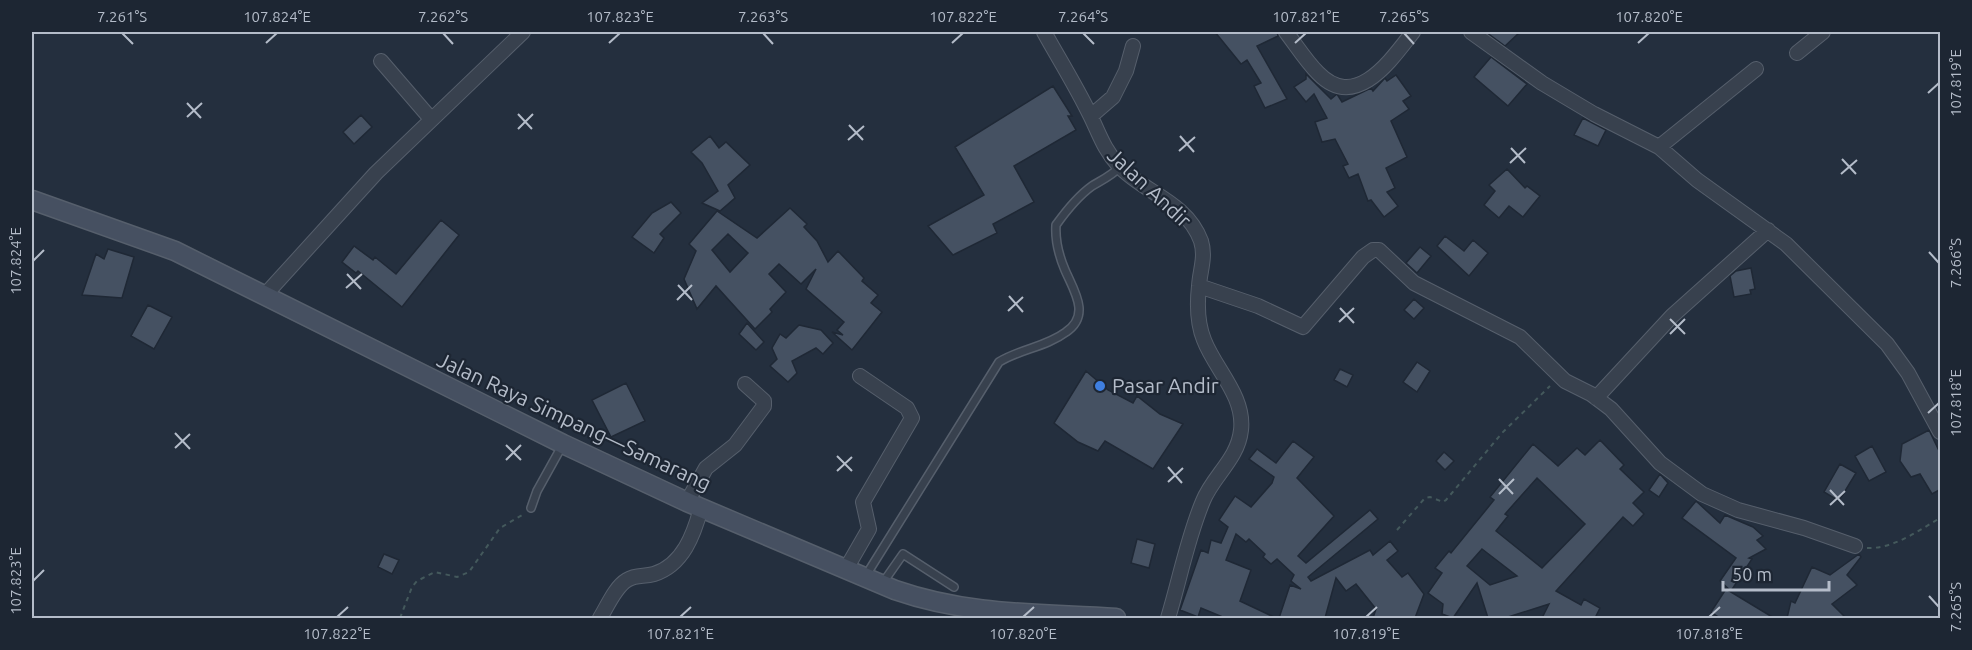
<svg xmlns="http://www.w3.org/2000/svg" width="1972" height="650" font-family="Ubuntu,sans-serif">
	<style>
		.building { fill: #455162; stroke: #1f2835; stroke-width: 1.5; fill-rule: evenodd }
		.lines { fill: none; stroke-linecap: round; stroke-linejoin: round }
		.lane-casing { stroke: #565f6c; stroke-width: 10 }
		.street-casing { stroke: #565f6c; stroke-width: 16 }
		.secondary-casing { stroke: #565f6c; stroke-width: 21 }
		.path { stroke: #44595c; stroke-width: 2; stroke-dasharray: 4.5 4.5; stroke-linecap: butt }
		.lane { stroke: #38414e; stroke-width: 7 }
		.street { stroke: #38414e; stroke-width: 14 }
		.secondary { stroke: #465061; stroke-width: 18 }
		.ticks { fill: none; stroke: #b4bcc9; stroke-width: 2 }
		.shop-dot { fill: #3f7fe0; stroke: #1d2633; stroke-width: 2 }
		.labels { text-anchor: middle; stroke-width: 4.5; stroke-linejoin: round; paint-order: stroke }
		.street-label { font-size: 21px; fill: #b4bcc9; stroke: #1d2633 }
		.poi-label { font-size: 21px; fill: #b4bcc9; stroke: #1d2633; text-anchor: start }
		.neatline { fill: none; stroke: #b4bcc9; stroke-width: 2 }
		.ticks-label { font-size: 15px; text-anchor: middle; fill: #b4bcc9 }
	</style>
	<rect width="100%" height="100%" fill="#242f3e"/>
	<!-- building -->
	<path class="building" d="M1215,32h62l1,4 -21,10 30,53 -22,9 -11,-22 7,-3 -14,-23 -6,4z
		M1486,32h34l-15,14z
		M1491,57l36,27 -19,22 -34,-29z
		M1306,74l25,25 6,-5 5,8 29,-14 2,3 12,-13 2,3 9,-6 15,21 -8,5 6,8 -18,12 16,36 -21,11 9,20 -8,4 11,14 -14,11 -13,-17 -3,1 -10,-27 -9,4 -6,-12 5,-2 -13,-25 -13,3 -7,-20 12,-4 -13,-24 -8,8 -12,-15 12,-8z
		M1053,86l19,30h-4l8,14 -62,36 20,36 -41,22 4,9 -44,22 -25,-29 56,-31 -29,-48z
		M361,115l11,12 -18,17 -11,-12z
		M1583,118l23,12 -8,16 -24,-11z
		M710,136l9,12 7,-6 24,23 -22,20 7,13 -15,13 -18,-8 16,-12 -16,-28 -11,-11z
		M1507,169l18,19 2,-2 13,10 -17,21 -14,-11 -10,12 -15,-13 11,-14 -6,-6z
		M671,202l10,11 -21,21 4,4 -10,15 -22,-16 20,-24z
		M790,208l17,16 -3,3 13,14 11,21 10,-11 26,27 -2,3 16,14 -7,8 11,9 -30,38 -20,-18 11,3 -6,-5 7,-8 -38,-33 10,-20 -15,15 -22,-20 -10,10 17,18 -16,17 2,3 -17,17 -39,-43 -19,23 -13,-30 12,-28 -7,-7 28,-33 40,27zM728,234l20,19 -18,19 -18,-22z
		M441,220l18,15 -57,72 -44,-36 -2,2 -14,-11 12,-16 19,14 2,-3 21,17z
		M1445,236l19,15 9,-11 15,13 -19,23 -32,-30z
		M1420,247l11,9 -14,17 -11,-10z
		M108,249l26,8 -12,41 -40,-3 14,-41 8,5z
		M1751,268l4,21 -5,1 1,4 -17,3 -4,-21 6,-5z
		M1414,299l10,9 -10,11 -10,-9z
		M148,305l24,12 -18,32 -23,-13z
		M747,323l17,19 -8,8 -17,-16z
		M799,325l22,5 12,13 -10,11 -7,-6 -24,13 5,12 -9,9 -18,-16 7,-7 -5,-11 8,-14 6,4z
		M1417,362l13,9 -13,21 -14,-10z
		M1340,369l13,6 -6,12 -13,-7z
		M1086,371l22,19 25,13 4,-7 23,18 23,10 -30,45 -48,-28 -7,10 -20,-9 -24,-19z
		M626,383l19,38 -34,16 -19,-37z
		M1929,430l12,25v34l-9,5 -12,-20 -9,3 -11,-16 2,-17z
		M1600,440l24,25 -4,4 24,23 -11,11 11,11 -11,12 -10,-9 -67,74 25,14 3,-6 16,9 -5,10h-53l7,-14 -44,14h-17l-11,-35 -24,35 -11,-4 1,-10 -15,-11 14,-20 -7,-5 14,-17 2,2 43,-53 -4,-3 43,-53 25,22 19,-18 8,7zM1537,478l48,46 -43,44 -46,-37 12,-15 -3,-2zM1482,549l35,27 -27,9 -23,-19z
		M1293,441l21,16 -17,21 37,38 -36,40 8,7 64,-53 8,9 -70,58 3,4 59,-31 3,5 17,-14 8,10 -11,9 15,17 6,-4 16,21 -9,24h-42l3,-9 -20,-25 -10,7 -10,-13 -11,40h-46l11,-33 11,4 -10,-8 3,-6 -17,-16 -6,5 -8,-7 2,-3 -16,-15 -3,3 -10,-8 -10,26 25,10 -11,31 36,17h-51l-24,-10 -3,9 -18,-7 21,-60 7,3 3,-13 10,3 7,-16 -9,-7 16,-24 16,11 21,-24 2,-6 -25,-18 8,-10 19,14z
		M1872,446l14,26 -17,9 -14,-25z
		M1444,452l10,9 -9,9 -9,-9z
		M1840,464l16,9 -17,28 -15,-9z
		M1660,474l8,9 -9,14 -10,-7z
		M1696,501l24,22 5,-8 28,12 10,9 -6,4 9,9 -17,9 3,1 -21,32 -11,-10 16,-23 -54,-40z
		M1137,539l18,5 -6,24 -18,-5z
		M384,554l15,6 -7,14 -14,-7z
		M1859,554l2,3 -14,18 10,10 -25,19 14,14h-59l4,-17 4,2 17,-36 18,8z
		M1726,589l48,29h-54l-9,-6z"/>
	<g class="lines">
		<!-- lane casing -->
		<g class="lane-casing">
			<path id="lane" d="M531,508l6,-17 25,-45
				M865,577l134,-215c21,-13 47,-15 67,-30 25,-17 8,-41 -1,-62 -6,-14 -10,-29 -9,-45 10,-14 22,-29 36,-39 10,-6 19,-10 28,-19
				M882,584l21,-30 51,33"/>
		</g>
		<!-- street casing -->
		<g class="street-casing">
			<path id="street" d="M1044,32c15,27 32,54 46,83 9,18 14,35 29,51 25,27 67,35 82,75 5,16 -1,29 -2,45 -2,18 -2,37 5,54 11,29 41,56 37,90 -3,29 -28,46 -38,71 -16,38 -23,78 -35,117
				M1286,32c10,13 20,29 32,41 38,39 73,-13 95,-41
				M1471,32l71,51 52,31 65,33 38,33 89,64 101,100 21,29 32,59
				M1797,53l26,-21
				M381,61l50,58
				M1091,116l22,-19 13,-26 7,-25
				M1659,147l97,-78
				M1199,286l59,20 45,21 60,-70 10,-7h6l35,33 106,54 45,44 26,13 20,15 49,54 42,31 36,16 66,18 51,18
				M266,294l110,-121 147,-141
				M1596,398l76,-82 96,-86
				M687,502l19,-34 29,-23 29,-39v-5l-19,-17
				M846,569l23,-40 -6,-27 49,-84 -5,-10 -47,-32
				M600,618c7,-11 15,-31 27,-38 9,-6 17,-3 27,-6 29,-9 40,-40 47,-66"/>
		</g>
		<!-- secondary casing -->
		<g class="secondary-casing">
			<path id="secondary" d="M32,200l143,51 388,193 124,58 208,88c75,26 144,23 221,28"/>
		</g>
		<!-- path -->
		<path class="path" d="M1397,530l28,-32 5,-1 13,5 3,-2 56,-67 48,-47
			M1867,548c26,1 51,-17 73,-30
			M400,618l12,-31 5,-6 18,-9 22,5 12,-5 31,-44 24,-14"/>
		<!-- lane -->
		<use href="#lane" class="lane"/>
		<!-- street -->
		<use href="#street" class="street"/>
		<!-- secondary -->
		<use href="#secondary" class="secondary"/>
	</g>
	<!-- ticks -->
	<path class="ticks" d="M122,33l11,11M443,33l10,11M763,33l10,11M1083,33l11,11M1404,33l10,11M266,43l11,-10M609,43l11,-10M952,43l11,-10M1295,43l11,-10M1638,43l11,-10M1928,93l11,-10M187,103l14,15M518,114l14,15M187,117l15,-14M849,125l14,15M518,129l15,-15M1180,136l14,16M848,140l16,-14M1511,148l14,15M1179,151l16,-14M1842,159l14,15M1510,163l16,-15M1841,174l16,-14M1929,252l10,11M33,261l11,-11M347,274l14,15M678,285l14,15M346,288l16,-14M1009,296l14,16M677,300l15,-15M1340,308l14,15M1008,311l15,-14M1670,319l15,15M1339,322l15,-14M1670,334l15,-15M1928,413l11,-10M175,433l15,16M506,445l15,15M175,448l15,-14M837,456l15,15M506,460l15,-15M1168,467l14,16M837,471l15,-14M1499,479l14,15M1168,482l15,-14M1830,490l14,15M1499,494l15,-15M1830,505l15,-14M33,581l11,-11M1929,596l10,11M337,617l11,-10M680,617l11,-10M1023,617l11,-10M1366,617l11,-10M1709,617l11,-10"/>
	<!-- markers -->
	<circle class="shop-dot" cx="1100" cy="386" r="6"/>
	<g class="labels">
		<!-- street labels -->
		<g class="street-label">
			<text transform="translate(1149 188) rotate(43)" y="7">Jalan Andir</text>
			<text transform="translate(574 422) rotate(25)" y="7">Jalan Raya Simpang—Samarang</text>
		</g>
		<!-- poi labels -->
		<g class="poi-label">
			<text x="1112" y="393">Pasar Andir</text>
		</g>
	</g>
	<!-- border -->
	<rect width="1972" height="650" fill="none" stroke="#1d2633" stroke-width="66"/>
	<!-- scale -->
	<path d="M1723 581v9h106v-9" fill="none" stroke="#b4bcc9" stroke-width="3"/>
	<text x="1732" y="581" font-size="18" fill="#b4bcc9" stroke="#1d2633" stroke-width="4.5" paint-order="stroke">50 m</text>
	<rect x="33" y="33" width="1906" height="584" class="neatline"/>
	<g class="ticks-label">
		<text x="122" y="22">7.261°S</text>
		<text x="277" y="22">107.824°E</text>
		<text x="443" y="22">7.262°S</text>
		<text x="620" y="22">107.823°E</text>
		<text x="763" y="22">7.263°S</text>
		<text x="963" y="22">107.822°E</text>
		<text x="1083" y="22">7.264°S</text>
		<text x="1306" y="22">107.821°E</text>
		<text x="1404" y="22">7.265°S</text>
		<text x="1649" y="22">107.820°E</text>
		<text transform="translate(1956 83) rotate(-90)" y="5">107.819°E</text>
		<text transform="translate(16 261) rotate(-90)" y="5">107.824°E</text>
		<text transform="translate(1956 263) rotate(-90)" y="5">7.266°S</text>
		<text transform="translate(1956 403) rotate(-90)" y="5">107.818°E</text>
		<text transform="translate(16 581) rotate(-90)" y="5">107.823°E</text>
		<text transform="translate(1956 607) rotate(-90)" y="5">7.265°S</text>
		<text x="337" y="639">107.822°E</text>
		<text x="680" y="639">107.821°E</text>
		<text x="1023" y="639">107.820°E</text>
		<text x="1366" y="639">107.819°E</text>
		<text x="1709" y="639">107.818°E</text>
	</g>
</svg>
